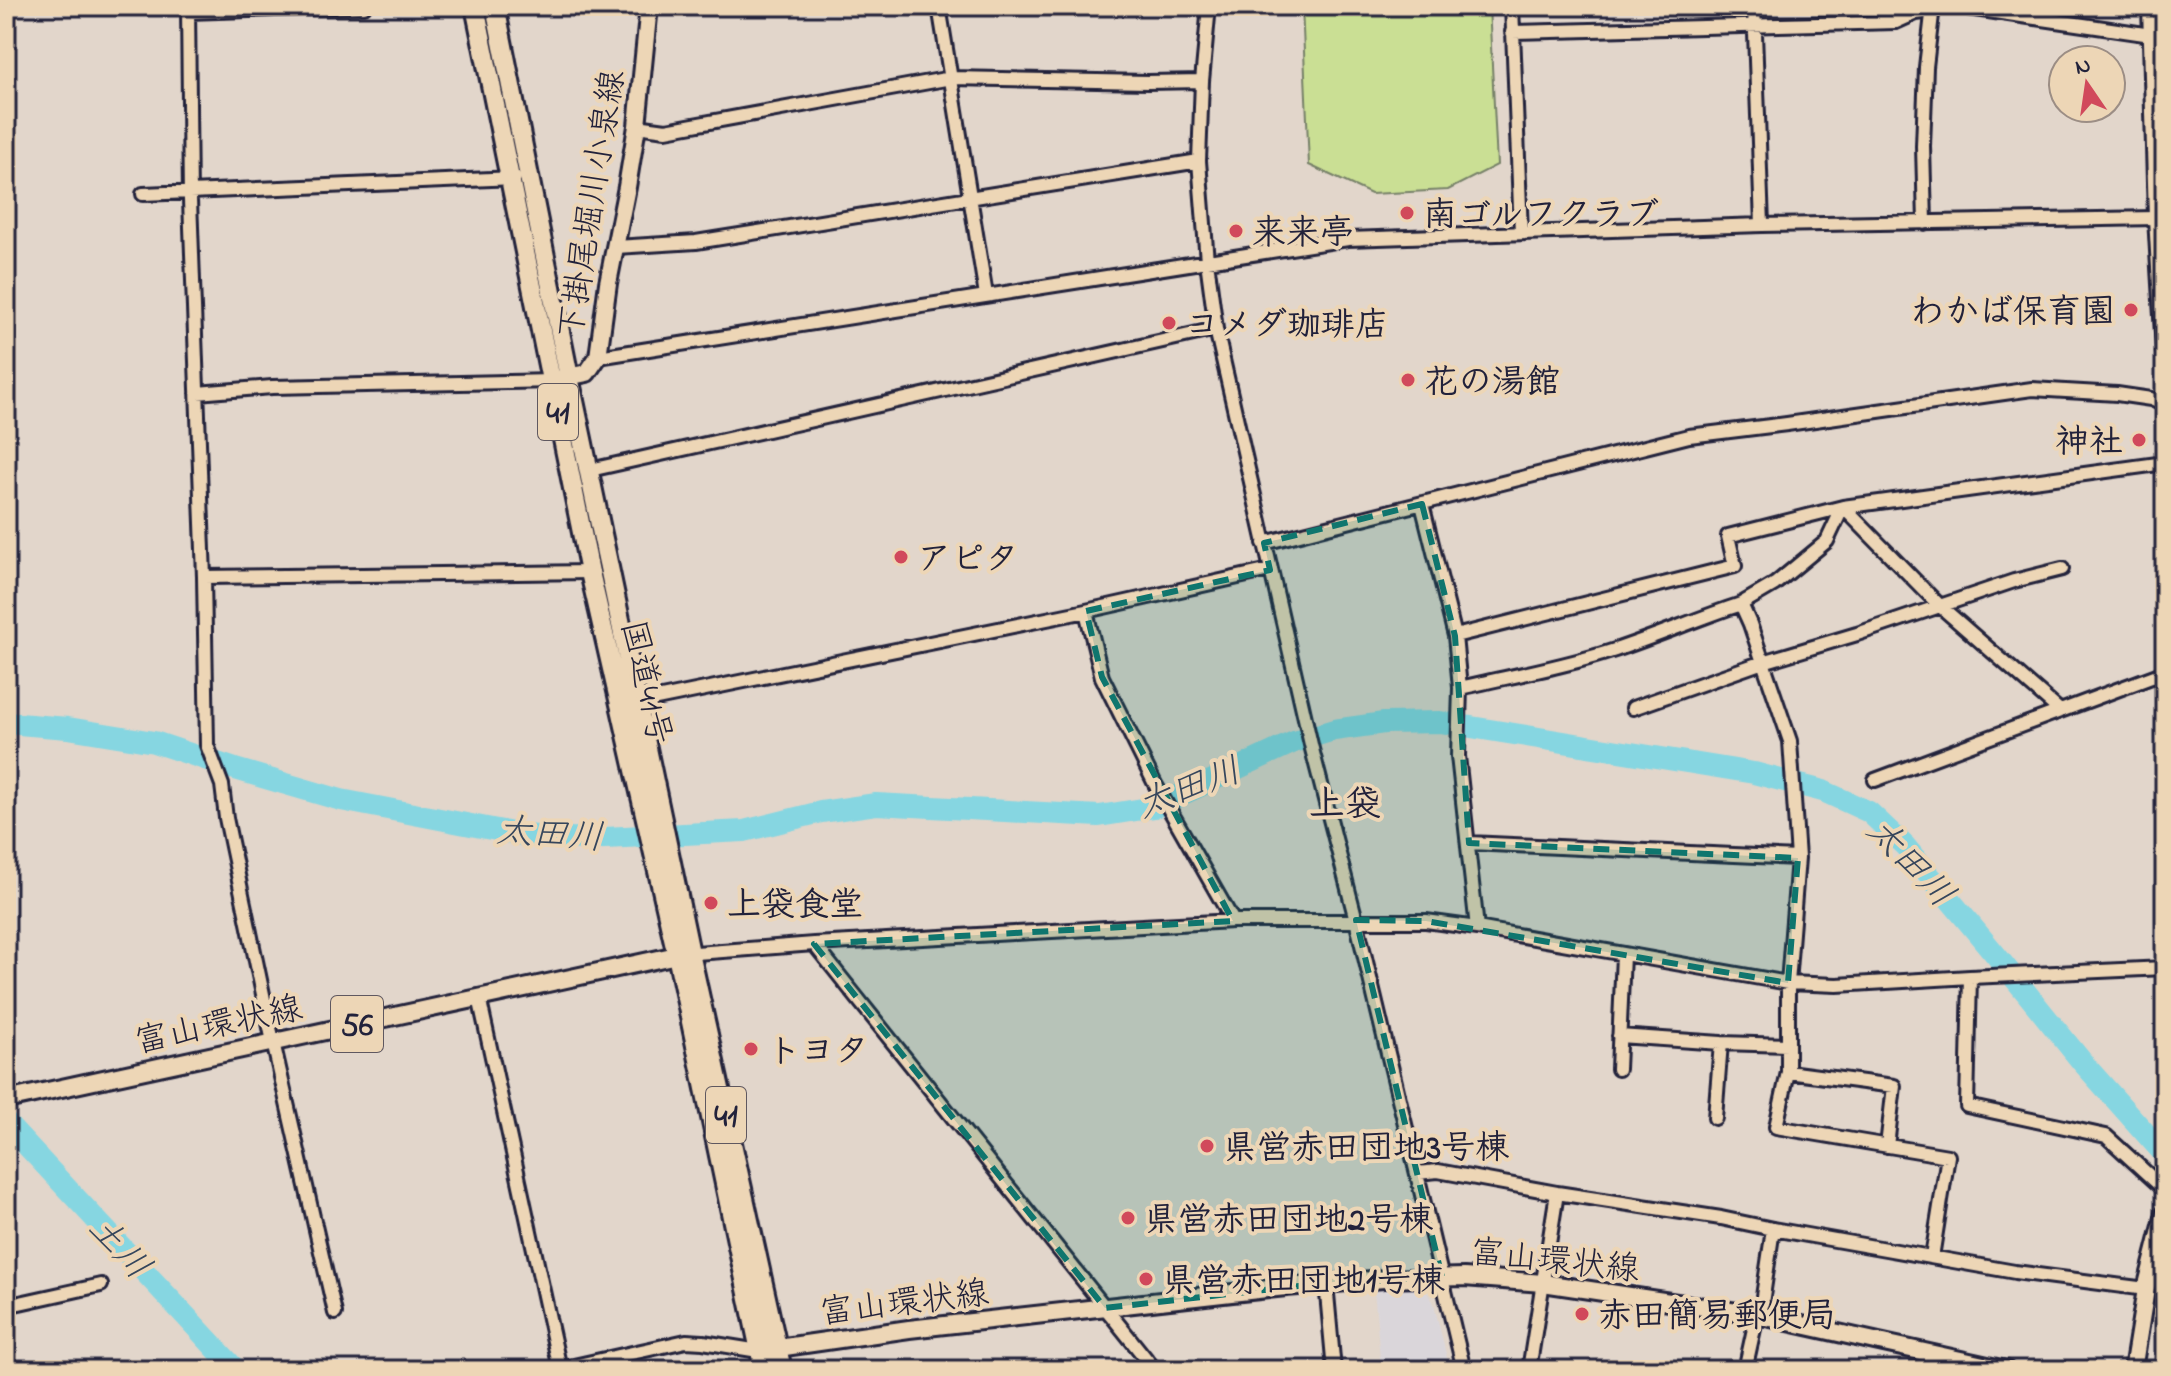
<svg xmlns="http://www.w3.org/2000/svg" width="2171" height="1376" font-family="'Indie Flower','Klee One',sans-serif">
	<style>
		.built { fill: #dad6da }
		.green { fill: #cadf94; stroke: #768068; stroke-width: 2 }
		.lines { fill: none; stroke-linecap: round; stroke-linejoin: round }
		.river { stroke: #86d6e1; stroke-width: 22 }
		.minor-casing { stroke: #22223b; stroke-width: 18 }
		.major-casing { stroke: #22223b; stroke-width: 22 }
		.highway-casing { stroke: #22223b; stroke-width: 24 }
		.minor { stroke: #edd6b6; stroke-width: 12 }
		.major { stroke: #edd6b6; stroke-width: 16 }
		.highway { stroke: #edd6b6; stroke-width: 18 }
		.marked { fill: #0f766e; fill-opacity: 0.2; stroke: #0f766e; stroke-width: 6; stroke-dasharray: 16 10; stroke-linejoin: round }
		.poi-dot { fill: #d1495b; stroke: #edd6b6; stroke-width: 3 }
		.labels { text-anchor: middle; stroke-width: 8; stroke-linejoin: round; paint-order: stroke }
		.shield { fill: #edd6b6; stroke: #5f5860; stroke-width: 2 }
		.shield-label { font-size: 32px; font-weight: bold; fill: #22223b }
		.street-label { font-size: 34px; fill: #22223b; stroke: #edd6b6 }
		.poi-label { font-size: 34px; font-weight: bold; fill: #22223b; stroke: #edd6b6; text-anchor: start }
		.water-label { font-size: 36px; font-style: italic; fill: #36465c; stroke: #edd6b6 }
		.neighbourhood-label { font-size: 36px; font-weight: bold; fill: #22223b; stroke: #edd6b6 }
	</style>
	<rect width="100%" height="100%" fill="#e2d6cb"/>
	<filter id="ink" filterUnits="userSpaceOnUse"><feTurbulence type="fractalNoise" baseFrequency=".0125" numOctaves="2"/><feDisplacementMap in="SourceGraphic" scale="16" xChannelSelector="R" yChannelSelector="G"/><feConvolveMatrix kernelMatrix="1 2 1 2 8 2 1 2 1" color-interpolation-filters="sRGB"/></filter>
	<g filter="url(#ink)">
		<!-- built -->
		<path class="built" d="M1423,1288l10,13 17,69h-69l-7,-81z"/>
		<!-- green -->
		<path class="green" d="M1302,6h187l8,159 -49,25 -77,4 -62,-29z"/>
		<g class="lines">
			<!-- river -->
			<path class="river" d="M6,723l62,5 86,14 81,27 106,31 182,35 62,4 159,-8 77,-19 55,-8 223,12 56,-9 139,-65 40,-12 50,-7 56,-1 314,51 69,18 46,21 36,34 90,108 88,109 82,92
				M6,1123l230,247"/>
			<!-- minor casing -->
			<g class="minor-casing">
				<path id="minor" d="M188,6l2,194 14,377 3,168 15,40 4,33 47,224 62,271
					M939,6l47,289
					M1209,6l-7,75 -3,80 8,100 9,68 96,420 44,171 108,450
					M1512,6l9,227
					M1754,6l8,219
					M1954,6l211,31
					M188,12l176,-6
					M1512,32l384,-10 20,-9 17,-2
					M637,126l29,4 285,-52 197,4 54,-1
					M143,194l372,-16
					M1925,223l-2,-77 3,-79 7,-61
					M616,247l80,-5 503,-81
					M598,357l750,-118 414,-14 395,-7
					M197,393l75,-6 280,-6
					M590,470l626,-141
					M1422,504l33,132 5,52
					M1264,543l425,-107 98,-12 245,-35 85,5 34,5 14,6
					M204,577l386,-5
					M1741,604l34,-20 52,-43 16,-34 97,99 120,105
					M1086,611l16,66 53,107 78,137
					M1455,636l280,-70 -7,-30 115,-29 322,-44
					M632,704l454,-93 184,-41
					M1633,708l130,-46 94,-28 157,-53 48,-12
					M1875,780l290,-108
					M1469,843l329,15
					M1477,928l-19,-172 2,-68c51,-12 104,-21 155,-38 42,-14 84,-32 126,-46l9,20 40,117 8,117 -10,125v62
					M814,944l341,426
					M683,954l131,-10 419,-23h193l51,7 311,55 49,2 133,-8 195,-9
					M1970,977l-3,129 139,30 59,54
					M479,997l81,372 126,-28 17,1 56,9
					M1619,1036l102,7
					M1618,1069l5,-114
					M1715,1118l6,-75 67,2v27
					M1887,1146l7,-60 -106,-14 -12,55 172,29 -16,101
					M1417,1173l21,-2 119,22 164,25 52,11 242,43 131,17
					M1326,1283l8,87
					M6,1306l95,-21
					M1529,1370l28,-177
					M1745,1370l12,-55 5,-12 11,-74"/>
			</g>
			<!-- major casing -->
			<g class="major-casing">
				<path id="major" d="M2151,6l6,212 8,132
					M557,379l30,-6 11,-16 10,-74 19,-96 10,-61 12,-120
					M6,1100l671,-145
					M764,1350l145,-21 377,-42 98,-8 80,-2 79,6 214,32 249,55
					M2133,1370l13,-81 19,-75"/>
			</g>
			<!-- highway casing -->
			<g class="highway-casing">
				<path id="highway" d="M475,6l115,566 87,383 87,415
					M495,6l74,371 121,576 92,417"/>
			</g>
			<!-- minor -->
			<use href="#minor" class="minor"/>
			<!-- major -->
			<use href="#major" class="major"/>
			<!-- highway -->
			<use href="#highway" class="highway"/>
		</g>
	</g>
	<!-- marked area -->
	<path class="marked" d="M1422,504l33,132 14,207 329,15 -10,125 -362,-62 -70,-1 86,357 -116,6 -221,25 -291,-364 419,-23 -131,-244 -16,-66 184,-41 -6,-27z"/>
	<!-- markers -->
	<g class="poi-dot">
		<circle cx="1407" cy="213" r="8"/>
		<circle cx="1236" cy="231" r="8"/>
		<circle cx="2131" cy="310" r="8"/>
		<circle cx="1169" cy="323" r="8"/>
		<circle cx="1408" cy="380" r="8"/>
		<circle cx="2139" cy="440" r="8"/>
		<circle cx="901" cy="557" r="8"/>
		<circle cx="711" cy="903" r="8"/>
		<circle cx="751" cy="1049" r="8"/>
		<circle cx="1207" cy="1146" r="8"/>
		<circle cx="1128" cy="1218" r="8"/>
		<circle cx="1146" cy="1279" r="8"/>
		<circle cx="1582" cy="1314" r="8"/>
	</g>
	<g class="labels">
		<!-- shield labels -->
		<g class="shield">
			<rect x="538" y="384" width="40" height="56" rx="6"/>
			<rect x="331" y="996" width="52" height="56" rx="6"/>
			<rect x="706" y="1087" width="40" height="56" rx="6"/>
		</g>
		<g class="shield-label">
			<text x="558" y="423">41</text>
			<text x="357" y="1035">56</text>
			<text x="726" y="1126">41</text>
		</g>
		<!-- street labels -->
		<g class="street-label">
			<text transform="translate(590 204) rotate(-81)" y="12">下掛尾堀川小泉線</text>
			<text transform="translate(648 682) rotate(77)" y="12">国道41号</text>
			<text transform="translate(218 1023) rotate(-12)" y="12">富山環状線</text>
			<text transform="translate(1555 1259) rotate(6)" y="12">富山環状線</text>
			<text transform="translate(904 1301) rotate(-7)" y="12">富山環状線</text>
		</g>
		<!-- poi labels -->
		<g class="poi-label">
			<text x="1423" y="225">南ゴルフクラブ</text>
			<text x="1252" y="243">来来亭</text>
			<text x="2115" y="322" text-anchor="end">わかば保育園</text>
			<text x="1185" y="335">コメダ珈琲店</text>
			<text x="1424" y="392">花の湯館</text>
			<text x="2123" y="452" text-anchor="end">神社</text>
			<text x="917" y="569">アピタ</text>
			<text x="727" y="915">上袋食堂</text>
			<text x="767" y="1061">トヨタ</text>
			<text x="1223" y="1158">県営赤田団地3号棟</text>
			<text x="1144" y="1230">県営赤田団地2号棟</text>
			<text x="1162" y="1291">県営赤田団地1号棟</text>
			<text x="1598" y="1326">赤田簡易郵便局</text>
		</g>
		<!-- water labels -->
		<g class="water-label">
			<text transform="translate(1188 786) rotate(-21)" y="13">太田川</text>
			<text transform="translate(550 832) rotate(4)" y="13">太田川</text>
			<text transform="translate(1912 861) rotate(46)" y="13">太田川</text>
			<text transform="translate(121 1246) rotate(47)" y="13">土川</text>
		</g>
		<!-- neighbourhood labels -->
		<g class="neighbourhood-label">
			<text x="1345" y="815">上袋</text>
		</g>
	</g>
	<!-- margin -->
	<rect width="2171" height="1376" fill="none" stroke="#edd6b6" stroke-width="32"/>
	<rect x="16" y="16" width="2139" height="1344" fill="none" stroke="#22223b" stroke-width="3" filter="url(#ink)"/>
	<!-- north arrow -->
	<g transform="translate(2087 84) rotate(347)"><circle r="38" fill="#edd6b6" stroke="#9c8e85" stroke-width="2"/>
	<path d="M0-6L14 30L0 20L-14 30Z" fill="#d1495b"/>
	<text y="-12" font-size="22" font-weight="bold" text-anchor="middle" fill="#22223b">N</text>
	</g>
</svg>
